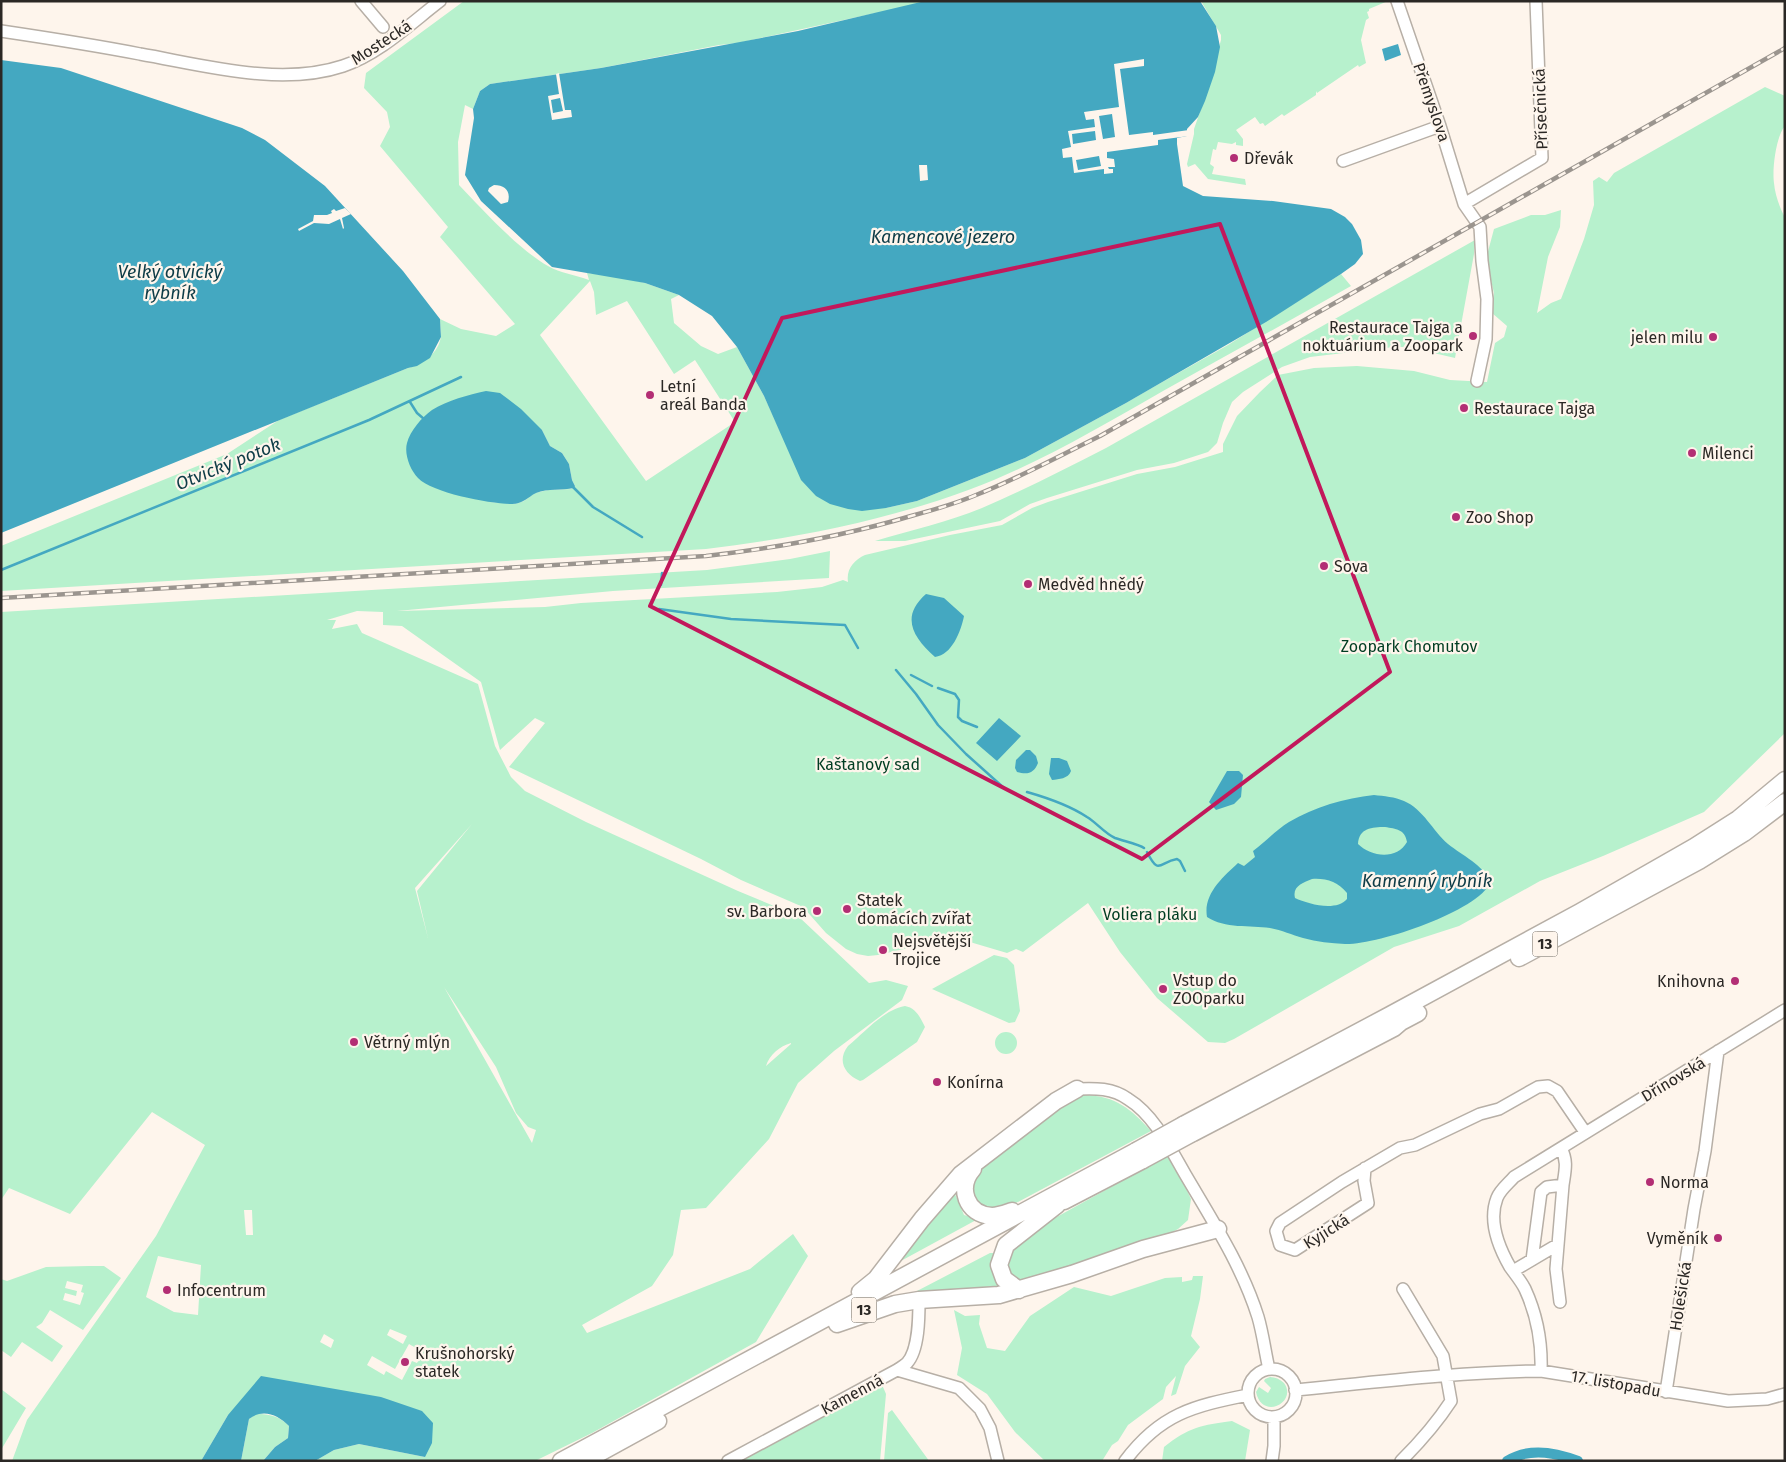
<svg xmlns="http://www.w3.org/2000/svg" width="1786" height="1462" font-family="'Fira Sans',sans-serif">
	<style>
		.green { fill: #b7f1cd; fill-rule: evenodd }
		.water { fill: #44a8c1; fill-rule: evenodd }
		.pier { fill: #fef5ec; fill-rule: evenodd }
		.lines { fill: none; stroke-linecap: round; stroke-linejoin: round }
		.stream { stroke: #44a8c1; stroke-width: 2.5 }
		.canal { stroke: #44a8c1; stroke-width: 10 }
		.minor-casing { stroke: #b7afa6; stroke-width: 14 }
		.highway-casing { stroke: #b7afa6; stroke-width: 19 }
		.minor { stroke: #fff; stroke-width: 11 }
		.highway { stroke: #fff; stroke-width: 16 }
		.rail-casing { stroke: #9b958f; stroke-width: 4.5 }
		.rail { stroke: #fef5ec; stroke-width: 2.5; stroke-dasharray: 8; stroke-linecap: butt }
		.highway-bridge-casing { stroke: #b7afa6; stroke-width: 19; stroke-linecap: butt }
		.highway-bridge { stroke: #fff; stroke-width: 16 }
		.marked { fill: none; stroke: #c2185b; stroke-width: 4; stroke-linejoin: round }
		.poi-dot { fill: #b32e74; stroke: #fef5ec; stroke-width: 2 }
		.labels { text-anchor: middle; stroke-width: 4.5; stroke-linejoin: round; paint-order: stroke }
		.shield { fill: #fef5ec; stroke: #6a6661; stroke-width: 1 }
		.shield-label { font-size: 15px; font-weight: bold; fill: #2b2825 }
		.street-label { font-size: 16px; fill: #2b2825; stroke: #fef5ec }
		.poi-label { font-size: 16px; fill: #2b2825; stroke: #fef5ec; text-anchor: start }
		.park-label { font-size: 16px; fill: #003d22; stroke: #fef5ec }
		.water-label { font-size: 18px; font-style: italic; fill: #0e3c47; stroke: #fef5ec }
	</style>
	<rect width="100%" height="100%" fill="#fef5ec"/>
	<!-- green -->
	<path class="green" d="M464,1h461l-36,13 -13,-1 -138,30 -19,2 -118,23 -111,16 -10,7 -7,18 -8,-4 -7,37 1,43c25,26 59,64 89,81 12,7 28,9 41,14l-2,-7 34,4 24,6 34,12 -8,4 3,24 27,23 17,8 19,-7 27,49 16,35 106,77 31,-7 108,-43 101,-55 24,-14 78,-44 113,-71 10,12c-62,35 -125,70 -188,105 -61,35 -127,74 -192,98 -86,32 -175,49 -265,60l-705,42v-45l226,-92 52,-34 129,-52c15,-4 31,-15 33,-32 0,-5 -1,-11 -1,-17l21,10 35,7 19,-12 -75,-87 8,-10 -68,-81 10,-19 -3,-15 -23,-24 2,-15zM590,281l4,11 2,23 31,-14 47,73 21,-14 40,62 -89,59 -106,-146zM422,419l120,11 8,16 12,7 7,11 3,16 3,6 -4,3 -23,1 -13,3 -11,8 -9,3 -25,-2 -83,-58z
		M1201,1h187l-19,8v2l-2,1 2,6 -3,2 -5,20 5,23 -7,4 -1,-2 -41,28 -1,-2v4l-32,21 -2,-2 -17,12 -2,-3 -3,1 -5,-7 -19,13 7,9v7l-7,-1v-3l-4,2 -14,-2 -2,8 -3,-1 -3,15 4,3 -2,7 33,5 1,6 -38,-6 -13,-15 -7,3 -1,-3 7,-30v-5l21,-60 -2,-1 8,-28v-5z
		M1765,87l20,9v30c-9,10 -13,43 -11,57 1,12 6,25 11,35v515l-81,79 -101,44 -63,25 -81,45 -65,21 -160,92 -9,4 -17,-1 -51,-44 -37,-46 -32,-49 -65,49 -7,-3 -9,4 -54,-16 -22,3 -27,9 -26,6 -10,1 -11,-2 -11,-5 -20,-16 -23,-26 -62,-27 -40,-21 -192,-92 36,-44 -10,-5 -35,32 -19,-68 -79,-56 -19,-1v-13l-26,-1 -30,9h9l-4,9 25,-5 5,9 116,51 17,62 16,31 14,14 61,31 152,69 60,25 71,67 17,-3 22,6 -6,14 -68,51 -36,32 -29,56 -63,69 -25,2 -8,45 -21,31 -70,39 5,8 163,-64 43,-35 15,22 -52,86 -164,91 -57,28h-220l19,-11 25,-6 66,13 -44,-60 -153,18 -27,46h-189l15,-41 129,-184 49,-91 -53,-33 -82,102 -61,-26 -8,12v-588l706,-42 83,-11 40,-8 -1,27 -216,13 -216,20 148,-4 36,-4 196,-11 45,-5 21,-7 5,2c-2,-13 6,-22 17,-27l85,-20 52,-10 30,-17 16,-6 89,-28 38,-7 48,-15v-8l14,-28 23,-24 18,-17 36,-7 43,-2 57,5 36,9 37,2 8,-39 9,-6 3,-11 -15,-13 -1,-3 3,-17 -8,-34 8,-30 37,-14h14l16,-5 -1,17 -12,30 -11,56 14,-10 10,-4 23,-60 10,-34 -1,-24 6,-4 8,5 7,-9zM472,824l-55,67 11,47 -13,-50zM444,987l52,80 20,46 12,14 8,3 -4,13zM791,1043v1l-25,22c3,-11 14,-20 25,-23zM244,1210h8l1,25h-7zM158,1256l43,9 -3,50 -24,-3 -28,-15zM390,1329l17,7 -4,8 -16,-9zM324,1334l10,6 -3,8 -11,-6zM409,1344l14,8 -6,11 -5,-2 -10,19 -16,-9 -2,4 -17,-10 5,-9 23,13z
		M1475,240l-1,14 -19,104 -47,-11h-14l-84,10 -28,10 -39,25 -11,10 -9,21 -6,20 -9,9 -34,11 -37,7 -90,28 -17,6 -30,17 -95,20h-30c36,-11 73,-19 107,-33 42,-18 83,-39 124,-60z
		M994,955l13,3 7,7 6,46 -5,11 -6,1 -77,-34z
		M905,1006c11,2 15,11 20,21l-8,15 -54,38 -3,1c-16,-7 -23,-21 -12,-35 17,-14 35,-36 57,-40z
		M995 1043a11 11 0 1 1 22 0a11 11 0 1 1-22 0Z
		M1085,1095c31,1 46,14 66,36l-133,71c-23,8 -24,10 -46,-1l2,-27 85,-68 19,-10z
		M1167,1156l13,20 11,23 -3,21 -10,9 -19,10 -135,44 -13,-6 -6,-12 5,-16 34,-25z
		M955,1194l9,21 14,4 -79,43 53,-67z
		M990,1253h3v14l9,20 -84,7 -1,-3z
		M89,1266h15l17,12 -38,52 -33,-20 -8,13 -6,4 27,19 -11,16 -30,-20 -11,15 -10,-7v-71l6,2 39,-14zM67,1281l16,4 -2,7 3,1 -4,12 -17,-5 2,-7 11,3 1,-5 -12,-3z
		M1193,1276h10l-3,23 -9,37 9,11 -15,19 -9,28 -5,2 5,-20 -10,11 -3,12 -35,26 -10,16 -6,4 -10,16h-57l-30,-29 -28,-38 -30,-19 5,-27 -8,-38 11,6 15,-1 -1,9 8,24 18,3 25,-35 44,-29 37,9 54,-18 17,-1v5l10,-2z
		M1270,1377c5,0 10,2 14,6 14,19 -22,38 -28,9l3,-5 9,6 3,-5 -7,-7 1,-2z
		M878,1386l5,1 3,7 -6,67h-145z
		M1,1389l25,19 -25,42z
		M892,1410l35,48 2,3h-45l4,-48z
		M256,1414c14,0 23,2 33,12l-1,12 -13,9 -12,14h-22l8,-42z
		M1232,1421l18,9 -5,31h-83l2,-14c25,-20 38,-22 68,-26z"/>
	<!-- water -->
	<path class="water" d="M925,1h275l16,25 4,21 -5,25 -10,29 -7,16 -11,12v7l-10,2v6l6,42 20,10 70,5 58,8 14,8 7,7 9,16 2,14 -8,10 -14,10 -75,48 -140,81 -101,55 -108,43 -31,7 -24,3 -14,-2 -18,-5 -14,-8 -15,-16 -37,-84 -27,-49 -25,-31 -33,-21 -34,-12 -93,-16 -71,-66 -16,-26 9,-57 -1,-9 7,-18 10,-7 111,-16 197,-37zM494,185c11,0 17,6 14,17l-7,2 -13,-13 1,-3z
		M1398,44l3,11 -16,6 -3,-12z
		M1,60l60,8 181,60 23,12 60,46 78,85 37,48 1,18 -11,21 -13,8 -9,2 -407,165z
		M486,391l14,2 21,16 21,21 8,16 12,7 7,11 3,16 3,6 -1,2c-12,3 -26,0 -38,5 -8,4 -13,11 -24,11 -21,0 -80,-11 -94,-26 -8,-8 -14,-24 -11,-35 3,-12 15,-26 25,-33 16,-10 36,-15 54,-19z
		M926,594l18,4 20,18c-3,15 -12,39 -29,41 -22,-20 -35,-40 -9,-63z
		M999,718l22,18 -24,25 -21,-18z
		M1026,750h4l6,6 2,7c-4,10 -10,12 -21,9l-2,-4 1,-8z
		M1051,758h8l8,3 4,10c-3,8 -12,8 -19,9l-3,-6z
		M1227,771h12l4,4 -2,22 -7,7 -18,6 -7,-8z
		M1374,795c10,1 21,2 30,6 19,8 29,30 44,43 15,12 34,20 43,38 -14,30 -114,63 -146,62 -14,-1 -28,-2 -42,-6 -11,-3 -21,-8 -33,-10 -20,-3 -45,1 -63,-11 -4,-23 16,-40 31,-54l6,3 11,-9 -2,-6c12,-9 23,-21 36,-29 25,-15 56,-24 85,-27zM1385,827c11,2 20,2 22,15 -10,18 -36,15 -49,2 1,-16 14,-17 27,-17zM1312,879c14,-1 26,3 35,14v6c-11,13 -39,5 -52,-1 -3,-12 8,-15 17,-19z
		M261,1376l120,21 41,14 11,12 -1,20 -7,14 -66,-13 -25,6 -19,11h-52l12,-14 13,-9 1,-12c-11,-11 -26,-18 -40,-7l-8,42h-40l27,-46z"/>
	<!-- pier -->
	<path class="pier" d="M1144,59v7l-24,3 9,66 24,-3v3l36,-5v6l-31,4v5l-51,7v6l7,1 1,8h-7l1,2h4v4l-9,1v-5l-30,4 -2,-16 -9,1 -1,-9 9,-2 -3,-16 27,-4 -1,-8 -8,1 -2,-8 35,-5 -5,-43zM1112,114l3,23 -12,2 -4,-23zM1095,131l1,9 -23,4 -1,-10zM1099,156l2,10 -23,4 -2,-10z
		M559,73l6,37h6l1,7 -20,3 -4,-24 11,-2 -3,-20zM560,98l3,13 -10,2 -2,-13z
		M919,165h8l1,15 -8,1z
		M345,208l6,6 -9,4 2,10 -1,1 -3,-10 -11,5 -15,-1 -15,8 -1,-2 15,-8 1,-6h13l5,-2 -1,-2 3,-2 2,2z"/>
	<g class="lines">
		<!-- stream -->
		<path class="stream" d="M410,402l7,11 7,6
			M573,487l20,20 49,30
			M1,570l368,-150 92,-43
			M661,585l1,-12
			M659,609l72,10 114,6 13,23
			M896,670l20,24 22,31 28,29 38,34
			M911,675l21,11
			M938,688l17,6 4,6 -1,17 4,4 15,6
			M1027,792c21,6 42,13 60,25 10,6 17,16 28,21 8,3 24,6 29,10
			M1147,852c12,24 12,10 30,7l3,2 5,10"/>
		<!-- canal -->
		<path class="canal" d="M1507,1461c22,-14 48,-9 71,0"/>
		<!-- minor casing -->
		<g class="minor-casing">
			<path id="minor" d="M361,1l22,26
				M1397,1l43,125 24,78 16,23 2,34 5,38 -1,40 -9,42
				M1,31c47,7 93,14 139,23 64,11 140,33 203,12 36,-12 67,-42 97,-65
				M1343,161l97,-35
				M1464,204l78,-46 -6,-157
				M1077,1089c18,-1 36,-1 51,10 26,16 42,49 57,75 27,46 57,92 73,143 5,17 7,35 11,52
				M1561,1148c7,13 4,23 2,37
				M1365,1168l-1,13 4,22 -73,47 -15,-5 -4,-14 4,-8 62,-41 58,-34 15,-3 65,-31 19,-5 39,-22 10,-1 9,5 28,41
				M1532,1260l9,-68 6,-5 16,-2 -7,84 4,33
				M1513,1271l44,-26
				M1248 1393a24 24 0 1 1 48 0a24 24 0 1 1-48 0Z
				M897,1370c3,-2 7,-4 10,-7 12,-13 12,-46 12,-63
				M1541,1371c1,-28 -4,-56 -16,-82 -4,-8 -10,-15 -15,-22 -12,-21 -22,-46 -13,-69 3,-8 12,-15 17,-21l271,-167
				M1295,1390c82,-8 164,-18 246,-19l187,30 39,-2 18,-5
				M1666,1392l28,-183 11,-58 13,-100
				M728,1461l169,-91 62,18 21,21 10,19 8,33
				M1125,1461c35,-47 68,-55 123,-66
				M1272,1461l2,-15v-29
				M1401,1461c19,-19 35,-37 50,-60l-8,-45 -40,-67"/>
		</g>
		<!-- highway casing -->
		<g class="highway-casing">
			<path id="highway" d="M1519,958l180,-97 45,-28 41,-31
				M1183,1125l207,-110 190,-103 114,-65 44,-28 47,-39
				M1193,1133l201,-105 7,-6 17,-9
				M973,1169c-16,18 -7,46 19,47 6,0 14,-3 20,-5
				M1064,1201l79,-41
				M1019,1290l-15,-11 -5,-14 7,-20 51,-40
				M860,1292l16,-13 46,-60 39,-45 95,-73 21,-12
				M837,1324l58,-20 24,-4 80,-5 73,-21 71,-25 75,-20
				M561,1461l575,-310
				M585,1461l73,-40"/>
		</g>
		<!-- minor -->
		<use href="#minor" class="minor"/>
		<!-- highway -->
		<use href="#highway" class="highway"/>
		<!-- rail casing -->
		<g class="rail-casing">
			<path id="rail" d="M1,598l705,-42c70,-8 138,-20 205,-40 22,-6 44,-12 65,-21 43,-17 83,-39 124,-59l685,-388"/>
		</g>
		<!-- rail -->
		<use href="#rail" class="rail"/>
		<!-- highway-bridge casing -->
		<g class="highway-bridge-casing">
			<path id="highway-bridge" d="M1136,1151l47,-26
				M1143,1160l48,-26"/>
		</g>
		<!-- highway-bridge -->
		<use href="#highway-bridge" class="highway-bridge"/>
	</g>
	<!-- marked area -->
	<path class="marked" d="M1220,224l170,448 -248,187 -492,-253 132,-288z"/>
	<!-- markers -->
	<g class="poi-dot">
		<circle cx="1234" cy="158" r="5"/>
		<circle cx="1473" cy="336" r="5"/>
		<circle cx="1713" cy="337" r="5"/>
		<circle cx="650" cy="395" r="5"/>
		<circle cx="1464" cy="408" r="5"/>
		<circle cx="1692" cy="453" r="5"/>
		<circle cx="1456" cy="517" r="5"/>
		<circle cx="1324" cy="566" r="5"/>
		<circle cx="1028" cy="584" r="5"/>
		<circle cx="847" cy="909" r="5"/>
		<circle cx="817" cy="911" r="5"/>
		<circle cx="883" cy="950" r="5"/>
		<circle cx="1735" cy="981" r="5"/>
		<circle cx="1163" cy="989" r="5"/>
		<circle cx="354" cy="1042" r="5"/>
		<circle cx="937" cy="1082" r="5"/>
		<circle cx="1650" cy="1182" r="5"/>
		<circle cx="1718" cy="1238" r="5"/>
		<circle cx="167" cy="1290" r="5"/>
		<circle cx="405" cy="1362" r="5"/>
	</g>
	<g class="labels">
		<!-- shield labels -->
		<g class="shield">
			<rect x="1532.5" y="931.5" width="25" height="25" rx="4"/>
			<rect x="851.5" y="1297.5" width="25" height="25" rx="4"/>
		</g>
		<g class="shield-label">
			<text x="1545" y="949">13</text>
			<text x="864" y="1315">13</text>
		</g>
		<!-- street labels -->
		<g class="street-label">
			<text transform="translate(381 42) rotate(-33)" y="6">Mostecká</text>
			<text transform="translate(1432 102) rotate(71)" y="6">Přemyslova</text>
			<text transform="translate(1540 109) rotate(-92)" y="6">Přísečnická</text>
			<text transform="translate(1673 1079) rotate(-31)" y="6">Dřínovská</text>
			<text transform="translate(1326 1231) rotate(-32)" y="6">Kyjická</text>
			<text transform="translate(1680 1296) rotate(-81)" y="6">Holešická</text>
			<text transform="translate(1616 1383) rotate(10)" y="6">17. listopadu</text>
			<text transform="translate(852 1394) rotate(-28)" y="6">Kamenná</text>
		</g>
		<!-- poi labels -->
		<g class="poi-label">
			<text x="1244" y="164">Dřevák</text>
			<text x="1463" y="333" text-anchor="end">Restaurace Tajga a<tspan x="1463" dy="18">noktuárium a Zoopark</tspan></text>
			<text x="1703" y="343" text-anchor="end">jelen milu</text>
			<text x="660" y="392">Letní<tspan x="660" dy="18">areál Banda</tspan></text>
			<text x="1474" y="414">Restaurace Tajga</text>
			<text x="1702" y="459">Milenci</text>
			<text x="1466" y="523">Zoo Shop</text>
			<text x="1334" y="572">Sova</text>
			<text x="1038" y="590">Medvěd hnědý</text>
			<text x="857" y="906">Statek<tspan x="857" dy="18">domácích zvířat</tspan></text>
			<text x="807" y="917" text-anchor="end">sv. Barbora</text>
			<text x="893" y="947">Nejsvětější<tspan x="893" dy="18">Trojice</tspan></text>
			<text x="1173" y="986">Vstup do<tspan x="1173" dy="18">ZOOparku</tspan></text>
			<text x="1725" y="987" text-anchor="end">Knihovna</text>
			<text x="364" y="1048">Větrný mlýn</text>
			<text x="947" y="1088">Konírna</text>
			<text x="1660" y="1188">Norma</text>
			<text x="1708" y="1244" text-anchor="end">Vyměník</text>
			<text x="177" y="1296">Infocentrum</text>
			<text x="415" y="1359">Krušnohorský<tspan x="415" dy="18">statek</tspan></text>
		</g>
		<!-- park labels -->
		<g class="park-label">
			<text x="1409" y="652">Zoopark Chomutov</text>
			<text x="868" y="770">Kaštanový sad</text>
			<text x="1150" y="920">Voliera pláku</text>
		</g>
		<!-- water labels -->
		<g class="water-label">
			<text x="943" y="243">Kamencové jezero</text>
			<text x="170" y="278">Velký otvický<tspan x="170" dy="21">rybník</tspan></text>
			<text transform="translate(228 464) rotate(-22)" y="6">Otvický potok</text>
			<text x="1427" y="887">Kamenný rybník</text>
		</g>
	</g>
	<!-- border -->
	<rect width="1786" height="1462" fill="none" stroke="#2b2825" stroke-width="5"/>
</svg>
